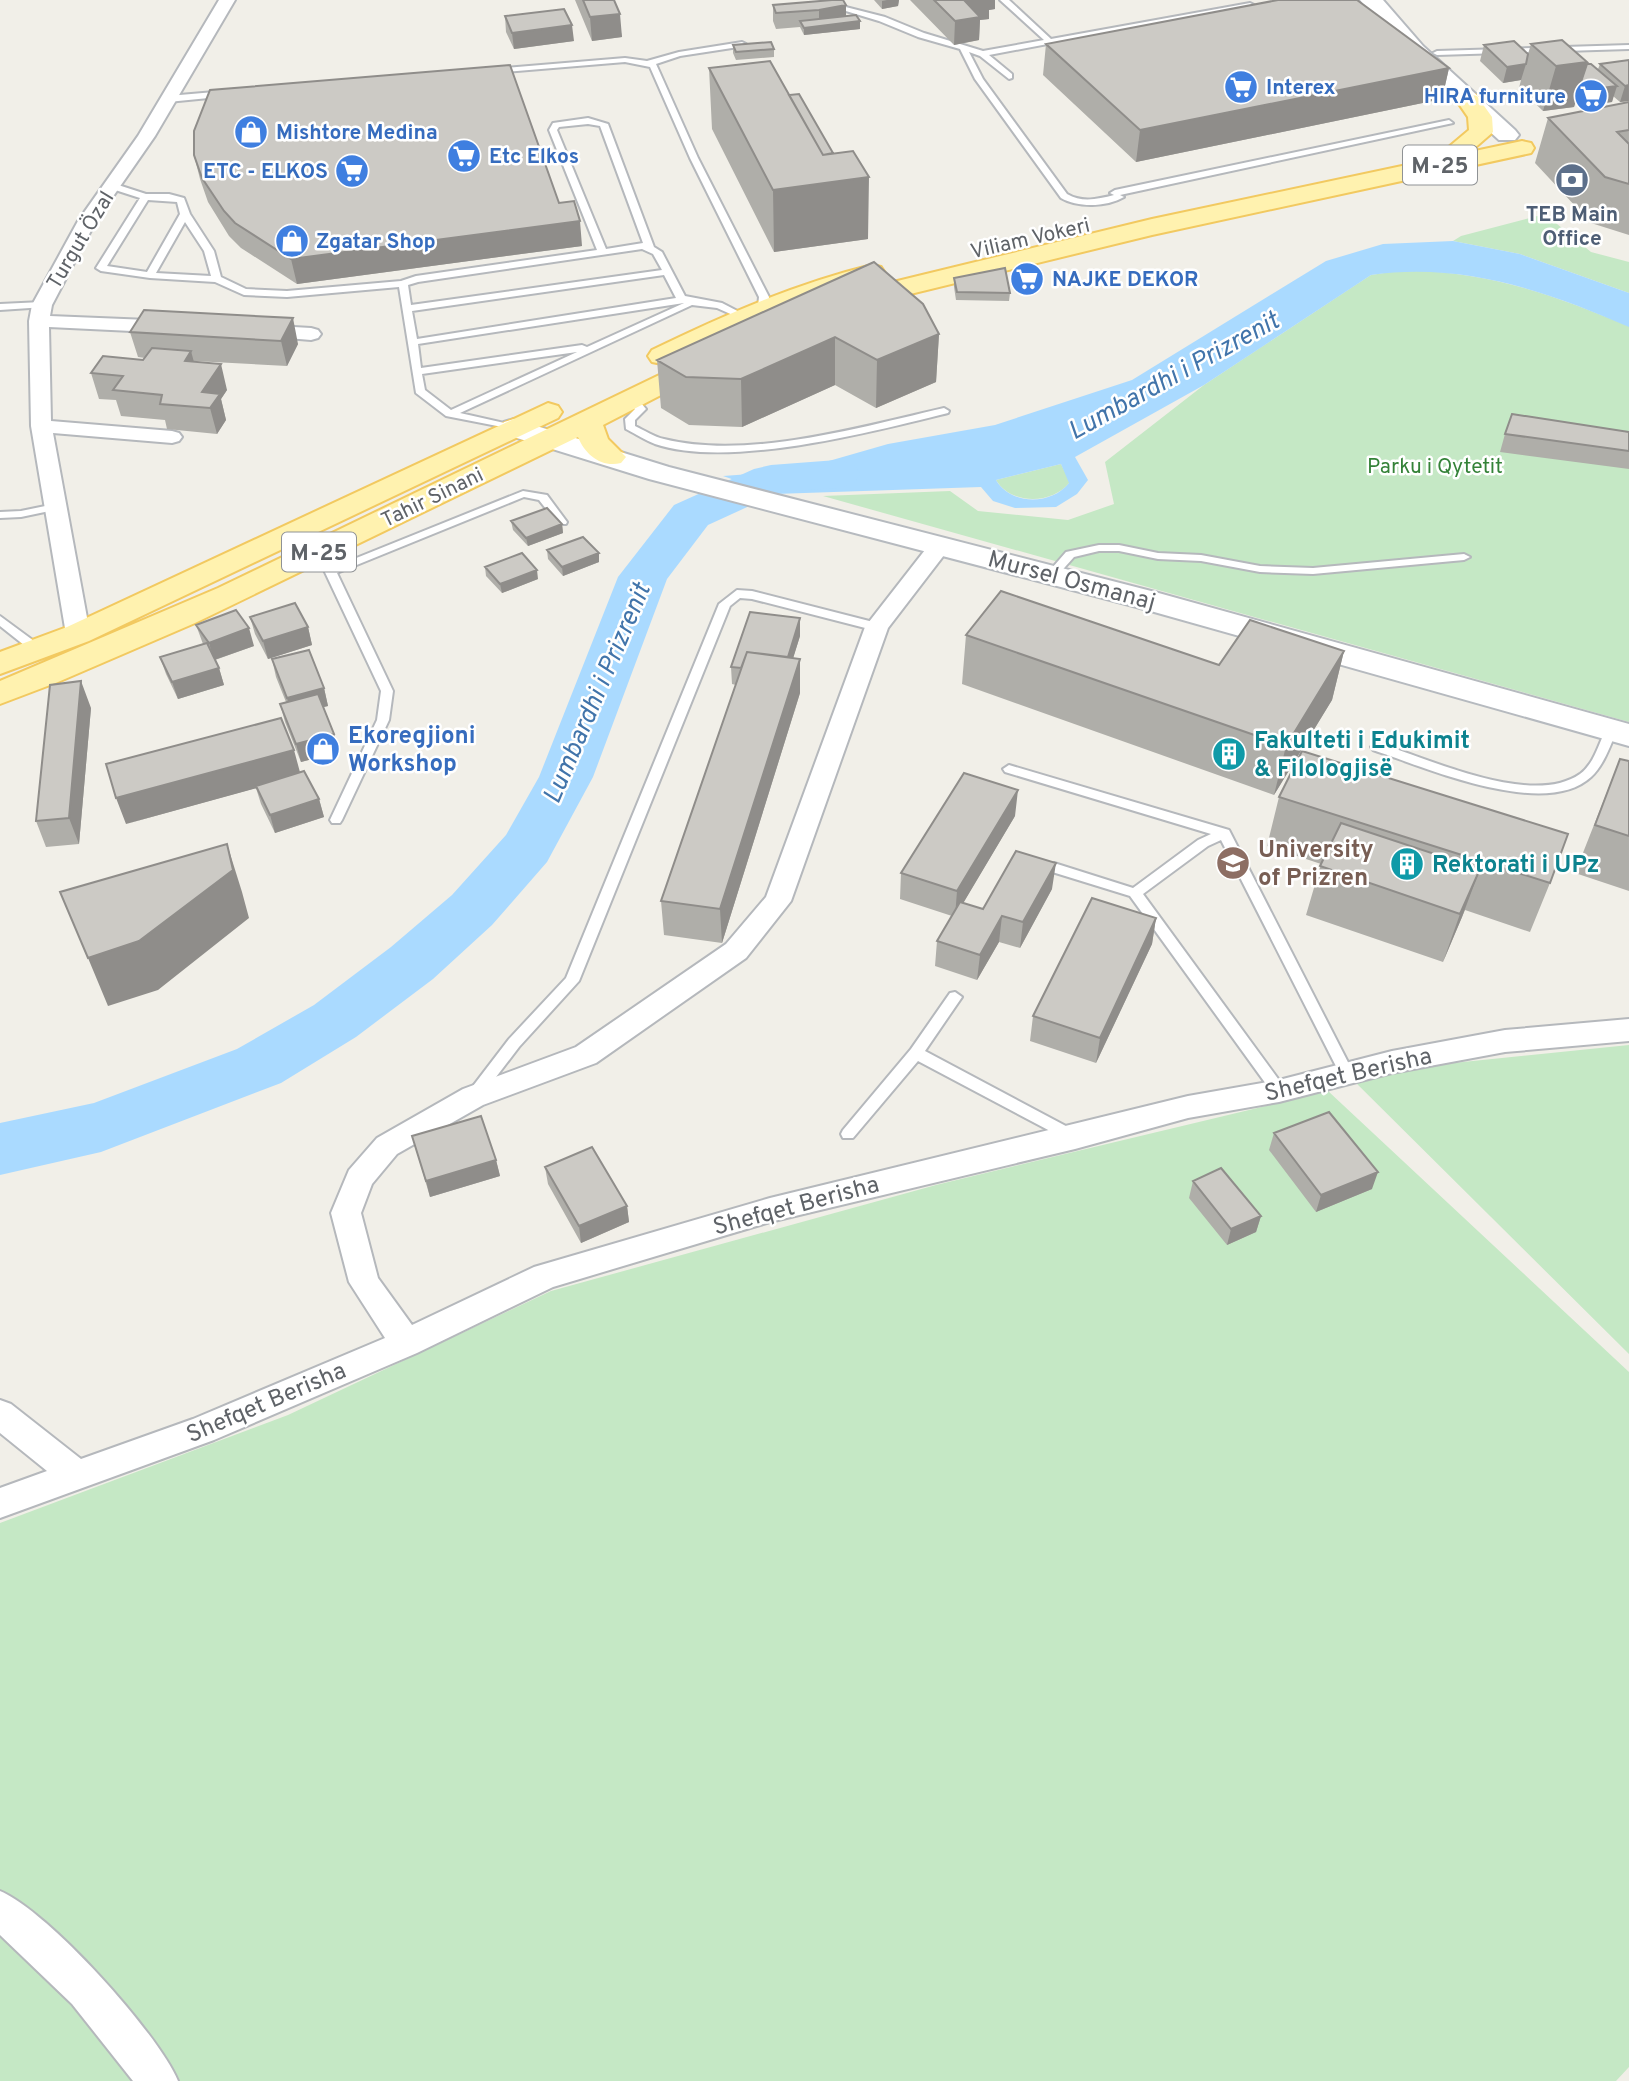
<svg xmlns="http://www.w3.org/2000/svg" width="1629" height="2081" font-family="Overpass,sans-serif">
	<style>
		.green { fill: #c5e8c5 }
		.water { fill: #aadaff; fill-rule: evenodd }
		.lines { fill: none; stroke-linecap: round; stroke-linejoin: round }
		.river { fill: #aadaff; fill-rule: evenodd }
		.lane-casing { stroke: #b5b8bc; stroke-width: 4 }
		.street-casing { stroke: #b5b8bc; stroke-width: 4 }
		.secondary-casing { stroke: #b6babf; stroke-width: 4 }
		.primary-casing { stroke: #f2c960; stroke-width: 4 }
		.lane { fill: #fff; fill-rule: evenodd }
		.street { fill: #fff; fill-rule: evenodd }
		.secondary { fill: #fff; fill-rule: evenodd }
		.primary { fill: #fff2af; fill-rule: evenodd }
		.wall { fill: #afaea9 }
		.shaded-wall { fill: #8f8d8a }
		.building { fill: #cccac5; stroke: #8f8d8a; stroke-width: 2 }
		.labels { text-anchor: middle; stroke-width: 5; stroke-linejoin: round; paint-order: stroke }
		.far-shop-label { font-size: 21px; font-weight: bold; fill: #366cbe; stroke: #fff; text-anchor: start }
		.far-service-label { font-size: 21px; font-weight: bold; fill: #4e5e75; stroke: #fff }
		.far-street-label { font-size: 21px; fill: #5f6368; stroke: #fff }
		.far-park-label { font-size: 21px; fill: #348238; stroke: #fff }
		.shield { fill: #fff; stroke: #8f9295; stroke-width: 2 }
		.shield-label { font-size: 23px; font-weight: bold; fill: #5f6368 }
		.street-label { font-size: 24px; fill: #5f6368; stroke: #fff }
		.shop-label { font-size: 24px; font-weight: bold; fill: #366cbe; stroke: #fff; text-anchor: start }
		.culture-label { font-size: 24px; font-weight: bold; fill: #0d838f; stroke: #fff; text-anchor: start }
		.education-label { font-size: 24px; font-weight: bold; fill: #785e54; stroke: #fff; text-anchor: start }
		.water-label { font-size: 26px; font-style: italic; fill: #4174aa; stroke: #fff }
	</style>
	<rect width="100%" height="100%" fill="#f1efe8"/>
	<!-- green -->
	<path class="green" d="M1545,214l46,38 38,10v31l-109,-39 -67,-13 8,-5z
		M1403,270c89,2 146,24 226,56v396l-806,-226 127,-5 28,20 90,9 46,-16 -9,-42 99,-77 150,-99 17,-11z
		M1061,464l9,18c-18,23 -59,23 -74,-2z
		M1629,1045v309l-282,-280z
		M1328,1091l301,281v695l-13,14h-1616v-558l288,-108 263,-124 385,-106z"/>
	<!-- water -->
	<path class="water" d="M1453,241l67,13 109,39v34c-83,-36 -166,-65 -258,-52l-167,110 -129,72 13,23 -11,14 -21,13 -41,1 -22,-7 -12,-14 -206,7 -52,-18 71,-5 94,-27 107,-19 137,-45 194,-119 57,-17zM1061,464l8,19c-17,22 -58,23 -73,-3z"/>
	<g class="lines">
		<!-- river -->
		<path class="river" d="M837,460l17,4 6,10 -6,10 -17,4 -57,4 -72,33 -41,54 -74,198 -46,85 -55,63 -59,54 -77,58 -75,46 -180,69 -101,23v-52l94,-20 143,-54 77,-44 77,-58 61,-52 54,-60 33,-58 79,-200 56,-72 80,-36 17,-4z"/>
		<!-- lane casing -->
		<g class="lane-casing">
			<path id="lane" d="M1000,0h9l42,39 199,-36 4,2 -265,50 23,19v4l-3,1 -29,-23 -11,-4 14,27 84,115c15,9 31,5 47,1l-4,-2 5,-3 334,-70 4,3 -333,72 4,2c-17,10 -46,11 -63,1l-86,-119 -15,-30 -42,-12 -39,-16 -53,-16 4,-2 55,14 39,16 59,18 61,-11z
				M742,42l4,2 -1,2 -65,10 -24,8 42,94 71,139 -1,10 -5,3 -5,-3 1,-10 -69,-139 -40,-91 -25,-5 -131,11 -4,-2 4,-2 131,-11 22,3 32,-9z
				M1629,45v4l-192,6 -4,-2 4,-2z
				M226,91l4,3 -1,2 -61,6 -4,-3 4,-3z
				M588,118l20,6 46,123 8,5 23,44 37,7 27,14 -5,3 -27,-12 -25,-3 -232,108 58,13v4l-72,-14 -30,-23 -17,-106 -112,10 -43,-2 -29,-13 -65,-4 -49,-7 -5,-3 44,-70 -31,-10v-4l3,-1 34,11h23l15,4 6,16 24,37 7,26 25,12 41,2 114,-10 15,-5 181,-26 -48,-120 4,-7zM588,124l12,2 43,117 -37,6 -49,-119 2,-3zM148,200l29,2 3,12 -33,58 -40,-6zM185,222l19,29 7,25 -55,-3zM642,249l11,5 9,16 -251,35 -3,-20 10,-3zM664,275l12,23 -259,41 -5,-28zM684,303l-97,44 -5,-2 -161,23 -3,-24zM577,352l-126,58 -26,-20 -3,-16z
				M42,302l5,3 -2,2 -45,3v-6z
				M632,396l4,1 10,12 -11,11v6c9,4 19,11 29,13 84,21 197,-12 280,-31l5,3 -1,2c-76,19 -219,56 -293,31 -10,-4 -19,-10 -29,-15l-1,-10 10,-10 -8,-10z
				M523,491l24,4 20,27 -1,2h-8l-19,-24 -15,-3 -187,76 56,118 -4,29 -47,100 -2,3h-8l-2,-3 47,-100 4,-29 -66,-140 6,-3 4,1 9,18z
				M55,504l4,1v4l-38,8 -21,1v-6l21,-1z
				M1099,545h20l39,8 43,2 59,11 53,2 151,-14 6,3 -6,3 -151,14 -53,-2 -59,-11 -43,-2 -39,-8h-20l-25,6 -18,20h-8l-2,-2 20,-23z
				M737,590l15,1 129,33 2,3 -6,4 -125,-32 -12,-1 -10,8 -151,375 -60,66 -39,51h-10l-2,-4 2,-4 39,-51 57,-61 153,-374z
				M0,616l38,28 3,7 -2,3h-8l-2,-5 -29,-23z
				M1611,726l6,4c-7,16 -13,35 -26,47 -46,43 -167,-10 -218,-27l-2,-3 6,-4c52,15 154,65 203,31 15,-11 19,-32 27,-47z
				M1009,765l220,65 125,244 -2,4h-10l-121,-238 -13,6 -65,48 141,193 2,4 -2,4h-10l-144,-199 -81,-25 -1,-3 6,-5 79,25 65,-48 13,-6 -206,-62 -2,-3z
				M955,992l7,5 -37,54 154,82 2,4 -2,4h-10l-151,-80 -65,77h-10l-2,-4 2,-4 68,-81 39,-56z"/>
		</g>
		<!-- street casing -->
		<g class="street-casing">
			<path id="street" d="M219,0h16l-80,136 -59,85 -44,84 -2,11 123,5 10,6 -10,6 -124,-6 2,94 121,10 7,2 3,4 -3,4 -7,2 -119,-10 37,201 -4,5 -8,2 -8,-2 -4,-5 -35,-208 -2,-105 3,-16 46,-84 60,-85z
				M259,325l52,3 7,2 3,4 -3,4 -7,2 -59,-5 -3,-4 3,-4z
				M940,539l8,2 3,5 -63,82 -97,273 -45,57 -150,105 -113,42 -86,49 -25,30 -11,29 17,65 34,47 122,-58 236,-69 418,-102 91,-16 113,-29 113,-21 124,-11v22l-124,11 -113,21 -113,29 -91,16 -113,31 -305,73 -217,65 -136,66 -203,87 -214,78v-30l47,-17 -47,-38v-33l11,4 70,55 112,-40 192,-81 -36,-56 -18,-69 18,-43 28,-32 86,-49 113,-42 150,-103 40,-47 99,-270 67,-86z
				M0,1891c48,20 158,142 178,190h-45l-61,-77 -72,-69z"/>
		</g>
		<!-- secondary casing -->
		<g class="secondary-casing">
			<path id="secondary" d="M1360,0h23l40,46 92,84 4,5 -4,5h-16l-92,-84z
				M514,419l155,48 486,125 474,132v22l-496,-140 -484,-127 -145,-45 -4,-6 4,-6z"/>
		</g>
		<!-- primary casing -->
		<g class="primary-casing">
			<path id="primary" d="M1469,94l8,2 15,21 1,15 -23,20 52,-11 9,2 3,5 -3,5 -379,82 -299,73 -9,-2 -4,-6 4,-6 308,-75 297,-63 -5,-5 25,-21 -1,-13 -11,-16 4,-5z
				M872,265l9,2 4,6 -4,6 -81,24 -128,59 -10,2 -10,-2 -4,-6 4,-6c72,-35 143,-66 220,-85z
				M707,352l10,2 4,6 -4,6 -114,59 5,14 18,18 -5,6c-19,5 -36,-8 -43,-26l-383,186 -137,59 -58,22v-23l218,-93z
				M548,403l10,3 4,6 -4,6 -469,223 -89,33v-22l67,-25z"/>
		</g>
		<!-- lane -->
		<use href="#lane" class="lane"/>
		<!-- street -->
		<use href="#street" class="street"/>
		<!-- secondary -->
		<use href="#secondary" class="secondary"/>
		<!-- primary -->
		<use href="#primary" class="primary"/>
	</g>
	<!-- wall -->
	<path class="wall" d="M575,0h39l8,37 -30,4z
		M874,0h25l-1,6 -16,3z
		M910,0h85v9l-6,1v9l-9,1 -1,20 -25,5z
		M773,5h73v11l14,5v8l-56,6 -4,-8 -24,2 -3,-8z
		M505,16l69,25 -60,8 -8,-17z
		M1046,44l403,24 -7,31 -306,63 -93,-87z
		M1531,44l67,25 2,-5 29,-4v41l-9,1 -7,-6 -1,6 -31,4 -5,-5 -2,6 -31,4 -24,-23 2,-8 -18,3 -23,-22 4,-16 44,9z
		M733,45l41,4v8l-38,3 -3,-7z
		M709,68l159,171 -94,13 -62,-123z
		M1629,102v133l-38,-12 -56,-60 13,-45z
		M194,155l365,48 23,43 -285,38 -56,-36 -12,-12 -21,-34 -8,-23z
		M874,262l65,72 -3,48 -60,26 -41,-23 -93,42 -53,-2 -28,-17 -4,-48z
		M954,278l56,15 -1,8 -53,-1 -2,-13z
		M144,310l154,34 -11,22 -93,-5 33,29 -6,9 5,21 -9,14 -50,-5 -2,-9 -44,-4 -5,-16 -17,-1 -8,-26 52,-13 2,-2 -7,-1 -8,-25z
		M1629,432v37l-129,-17 5,-18z
		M511,521l51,3 1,9 -35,13 -15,-16z
		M547,550l52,12 -36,14 -15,-17z
		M485,567l53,12 -36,14 -16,-17z
		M250,617l58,10 4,18 -44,14 -13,-25z
		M800,618v18l-7,22 7,35 -78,250 -58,-8 -3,-34 75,-216 -4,-1 -1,-17z
		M196,625l58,21 -39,14 4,8 5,17 -46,14 -12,-25 -6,-17 43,-13z
		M966,635l253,30 125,-14 -12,49 -58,95 -312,-111z
		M272,659l52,29 4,18 -5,1 11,27 5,18 -38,10 -16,-40 -5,-18 6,-2 -10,-25z
		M91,708l-12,136 -33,3 -10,-26z
		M1620,759l9,2v130l-54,-18z
		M300,772l19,27 5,18 -49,16 -14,-29 -5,-16 -130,36z
		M1279,797l271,86 -20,49 -65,-22 -22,52 -137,-47 15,-51 -54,-18z
		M1015,816l-52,87 20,6 69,-20 -32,59 -21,-6 -22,38 -42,-14 2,-25 15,-25 -52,-17 1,-26z
		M1156,918l-4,26 -56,119 -66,-22 3,-25z
		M1274,1133l98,56 -56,23 -47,-62z
		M412,1136l84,24 4,16 -70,21z
		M545,1167l82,39 2,16 -48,21 -33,-59z
		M1193,1181l68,35 -5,16 -29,13 -38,-47z"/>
	<!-- shaded-wall -->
	<path class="shaded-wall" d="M887,0h12l-1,6 -16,3v-8z
		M964,0h31v9l-6,1v9l-9,1 -1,20 -25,5 1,-24z
		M846,5v16l-27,4v-15z
		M620,14l2,23 -30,4 -2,-24z
		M860,21v8l-56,6v-7z
		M572,25l2,16 -60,8 -2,-16z
		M1587,62l-13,45 -31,4 13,-45z
		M1526,64l-5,16 -18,3 4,-16z
		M1449,68l-7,31 -306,63 4,-32z
		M1629,85v16l-9,1 5,-16z
		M1617,86l-5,16 -31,4 5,-16z
		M869,177l-1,62 -94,13 -1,-62z
		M580,221l2,25 -285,38 -6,-25z
		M293,318l5,26 -11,22 -6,-25z
		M939,334l-3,48 -60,26 1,-48z
		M835,337v48l-93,42 -1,-48z
		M191,351l7,26 -13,-16z
		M221,364l6,26 -6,9 5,21 -9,14 -7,-26 -8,-16z
		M562,524l1,9 -35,13 -2,-8z
		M599,553v9l-36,14 -1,-9z
		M537,570l1,9 -36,14 -2,-9z
		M800,618v18l-17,55 -1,-18z
		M308,627l4,18 -44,14 -5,-18z
		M249,628l5,18 -40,14 -5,-17z
		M1344,651l-12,49 -58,95 12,-49z
		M800,659v34l-78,250 -2,-34z
		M219,668l5,17 -46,14 -6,-17z
		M81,681l10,27 -12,136 -10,-26z
		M324,688l4,18 -37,9 -4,-17z
		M334,734l5,18 -38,10 -5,-18z
		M294,750l7,26 -175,48 -10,-26z
		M1018,790l-3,26 -60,101 2,-26z
		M319,799l5,18 -49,16 -5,-18z
		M227,844l15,48 7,26 -91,72 -50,16 -20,-48z
		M1056,863l-4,26 -32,59 3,-26z
		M1480,869l-18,48 -19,45 17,-48z
		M1002,916l-3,26 -22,38 3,-25z
		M1156,918l-4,26 -56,119 4,-25z
		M496,1160l4,16 -70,21 -4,-16z
		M1378,1172l-6,17 -56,23 5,-17z
		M627,1206l2,16 -48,21 -2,-17z
		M1261,1216l-5,16 -29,13 4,-16z"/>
	<!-- building -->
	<path class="building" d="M583,0h31l6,14 -30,3z
		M832,0h11l3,5 -27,5 -43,3 -3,-8z
		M934,0h30l16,17 -25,4z
		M1278,0h79l92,68 -309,62 -94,-86z
		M564,9l8,16 -60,8 -7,-17z
		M856,15l4,6 -56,7 -4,-7z
		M1562,40l25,22 -31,4 -25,-22z
		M1514,41l14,13 -2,10 -19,3 -23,-22z
		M771,42l3,7 -38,3 -3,-7z
		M1629,60v25l-4,1 -25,-22z
		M770,61l53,94 30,-4 16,26 -96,13 -64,-122z
		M1587,64h4l26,22 -31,4 -6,-5z
		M510,65l49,138 15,-2 6,20 -289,38 -56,-36 -11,-12 -22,-33 -8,-23v-24l16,-41z
		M799,94l34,59 -10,2 -34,-60z
		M1629,102v28l-12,2 12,12v40l-24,-7 -57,-59z
		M874,262l49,42 16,30 -62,26 -42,-23 -94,42 -55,-2 -29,-17z
		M1005,268l5,25 -53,-1 -3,-14z
		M144,310l149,8 -12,23 -151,-9z
		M152,348l39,3 -6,10 36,3 -19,28 18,2 -10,14 -50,-4 2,-9 -49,-5 10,-14 -32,-3 12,-17 40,4z
		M1512,414l117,18v19l-124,-17z
		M547,508l15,16 -36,14 -15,-17z
		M583,537l16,16 -37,14 -15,-17z
		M522,553l15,17 -37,14 -15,-17z
		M1001,591l218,74 31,-45 94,31 -58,95 -320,-111z
		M295,603l13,24 -45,14 -13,-24z
		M236,610l13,18 -40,15 -13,-18z
		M750,612l50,6 -12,39 -41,-5 -6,16 -10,-1z
		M207,643l12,25 -47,14 -12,-25z
		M309,650l15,38 -37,10 -15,-39z
		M747,652l53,7 -80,250 -59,-8z
		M81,681l-12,137 -33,3 14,-136z
		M318,694l16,40 -38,10 -16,-40z
		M281,718l13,32 -178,48 -10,-34z
		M1302,751l266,83 -18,49 -271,-86z
		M1620,759l9,2v75l-34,-11z
		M304,771l15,28 -49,16 -14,-29z
		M964,773l54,17 -61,101 -56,-18z
		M1341,823l139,46 -20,45 -140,-48z
		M227,844l6,26 -94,71 -51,17 -28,-66z
		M1016,851l40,12 -33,59 -21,-6 -22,39 -43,-14 23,-39 23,7z
		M1092,898l64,20 -56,120 -67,-22z
		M1329,1112l49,60 -57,23 -47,-62z
		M481,1116l15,44 -70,21 -14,-45z
		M592,1147l35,59 -48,20 -34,-59z
		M1221,1168l40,48 -30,13 -38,-48z"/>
	<!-- icons -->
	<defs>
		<g id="supermarket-disc" transform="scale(1.75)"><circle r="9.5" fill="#3f7fe0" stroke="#fff"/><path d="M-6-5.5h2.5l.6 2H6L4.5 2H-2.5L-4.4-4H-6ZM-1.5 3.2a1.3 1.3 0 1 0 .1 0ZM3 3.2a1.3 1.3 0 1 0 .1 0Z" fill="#fff"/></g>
		<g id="shop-disc" transform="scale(1.75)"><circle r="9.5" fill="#3f7fe0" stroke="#fff"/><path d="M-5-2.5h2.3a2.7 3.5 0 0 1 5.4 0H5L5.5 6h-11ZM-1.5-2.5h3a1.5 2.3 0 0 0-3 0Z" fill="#fff"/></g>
		<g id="bank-disc" transform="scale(1.75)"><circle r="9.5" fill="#5c6f8a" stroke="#fff"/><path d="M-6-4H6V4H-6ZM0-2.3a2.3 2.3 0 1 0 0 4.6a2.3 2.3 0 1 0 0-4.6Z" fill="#fff"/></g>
		<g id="building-disc" transform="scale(1.75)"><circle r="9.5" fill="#0f9aa8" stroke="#fff"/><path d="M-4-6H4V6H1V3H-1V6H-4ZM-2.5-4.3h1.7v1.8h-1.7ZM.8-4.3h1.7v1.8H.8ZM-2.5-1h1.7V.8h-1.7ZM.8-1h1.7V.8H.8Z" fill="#fff"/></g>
		<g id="university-disc" transform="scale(1.75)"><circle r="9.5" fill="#8d6e63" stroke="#fff"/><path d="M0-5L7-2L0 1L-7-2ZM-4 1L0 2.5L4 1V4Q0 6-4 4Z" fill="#fff"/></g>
	</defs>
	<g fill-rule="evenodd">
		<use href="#supermarket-disc" x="1241" y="87"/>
		<use href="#supermarket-disc" x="1591" y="96"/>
		<use href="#shop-disc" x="251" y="132"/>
		<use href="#supermarket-disc" x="464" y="156"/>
		<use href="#supermarket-disc" x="352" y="171"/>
		<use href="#bank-disc" x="1572" y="180"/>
		<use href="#shop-disc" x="292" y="241"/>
		<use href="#supermarket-disc" x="1027" y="279"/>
		<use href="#shop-disc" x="323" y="749"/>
		<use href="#building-disc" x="1229" y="754"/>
		<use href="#university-disc" x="1233" y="863"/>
		<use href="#building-disc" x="1407" y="864"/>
	</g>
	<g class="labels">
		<!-- far-shop labels -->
		<g class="far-shop-label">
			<text x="1266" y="94">Interex</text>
			<text x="1566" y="103" text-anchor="end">HIRA furniture</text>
			<text x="276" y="139">Mishtore Medina</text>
			<text x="489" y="163">Etc Elkos</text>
			<text x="328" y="178" text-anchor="end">ETC - ELKOS</text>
			<text x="316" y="248">Zgatar Shop</text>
			<text x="1052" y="286">NAJKE DEKOR</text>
		</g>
		<!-- far-service labels -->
		<g class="far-service-label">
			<text x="1572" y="221">TEB Main<tspan x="1572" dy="24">Office</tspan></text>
		</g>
		<!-- far-street labels -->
		<g class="far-street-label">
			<text transform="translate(1030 238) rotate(-13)" y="7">Viliam Vokeri</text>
			<text transform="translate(80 240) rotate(-59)" y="7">Turgut Özal</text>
			<text transform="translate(432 497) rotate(-26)" y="7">Tahir Sinani</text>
		</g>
		<!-- far-park labels -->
		<g class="far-park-label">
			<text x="1435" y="473">Parku i Qytetit</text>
		</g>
		<!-- shield labels -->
		<g class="shield">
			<rect x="1403" y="145.5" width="74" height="39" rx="5"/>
			<rect x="282" y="532.5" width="74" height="39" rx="5"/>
		</g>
		<g class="shield-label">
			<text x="1440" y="173">M-25</text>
			<text x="319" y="560">M-25</text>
		</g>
		<!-- street labels -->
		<g class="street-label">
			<text transform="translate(1072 580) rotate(15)" y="8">Mursel Osmanaj</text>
			<text transform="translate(1348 1074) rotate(-13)" y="8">Shefqet Berisha</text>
			<text transform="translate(796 1205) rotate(-15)" y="8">Shefqet Berisha</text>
			<text transform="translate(266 1402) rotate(-23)" y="8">Shefqet Berisha</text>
		</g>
		<!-- shop labels -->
		<g class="shop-label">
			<text x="348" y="743">Ekoregjioni<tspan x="348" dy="28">Workshop</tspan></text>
		</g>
		<!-- culture labels -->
		<g class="culture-label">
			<text x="1254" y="748">Fakulteti i Edukimit<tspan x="1254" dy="28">&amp; Filologjisë</tspan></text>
			<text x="1432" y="872">Rektorati i UPz</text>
		</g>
		<!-- education labels -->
		<g class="education-label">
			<text x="1258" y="857">University<tspan x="1258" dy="28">of Prizren</tspan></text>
		</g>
		<!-- water labels -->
		<g class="water-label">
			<text transform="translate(1173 375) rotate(-29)" y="9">Lumbardhi i Prizrenit</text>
			<text transform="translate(596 693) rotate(-67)" y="9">Lumbardhi i Prizrenit</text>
		</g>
	</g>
</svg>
